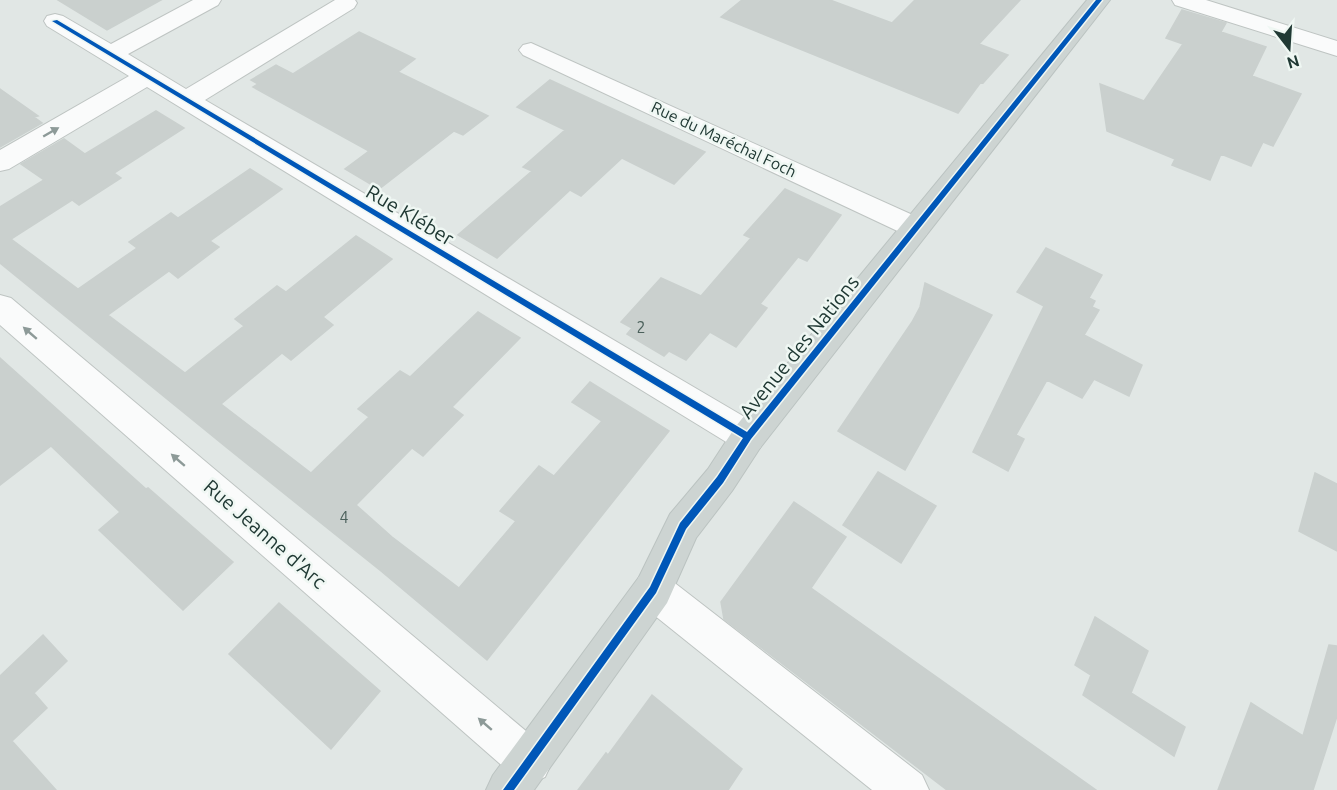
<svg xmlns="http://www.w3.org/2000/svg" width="1337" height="790" font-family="Ubuntu,sans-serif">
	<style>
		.building { fill: #cad0ce; stroke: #cad0ce; stroke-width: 1.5 }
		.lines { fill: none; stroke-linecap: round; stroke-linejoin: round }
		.minor-casing { stroke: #bec4c2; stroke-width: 2 }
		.major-casing { stroke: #bbc3c1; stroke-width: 2 }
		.minor { fill: #fafbfb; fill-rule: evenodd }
		.major { fill: #cdd4d2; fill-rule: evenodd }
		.cycleway-casing { stroke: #eff7f3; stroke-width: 3 }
		.cycleway { fill: #0057b8; fill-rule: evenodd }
		.oneway { fill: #8d9a98 }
		.labels { text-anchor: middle; stroke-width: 5; stroke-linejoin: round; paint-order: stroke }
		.far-street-label { font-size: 16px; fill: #203934; stroke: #eff7f3 }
		.number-label { font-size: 16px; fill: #4b605b }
		.street-label { font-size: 20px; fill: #203934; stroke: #eff7f3 }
	</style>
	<rect width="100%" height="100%" fill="#e1e7e5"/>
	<!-- building -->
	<path class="building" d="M58,0h103l-54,30z
		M742,0h88l62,23 23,-23h105l-41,44 29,11 -25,28 -2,-1 -23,31 -237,-96z
		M1182,10l44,13 -5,9 45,15 -14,29 49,18 -28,52 -10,-4 -12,24 -30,-12 -11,26 -38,-15 3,-6 -68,-28 -7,-47 44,17 39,-57 -17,-6z
		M359,32l56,27 -17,13 90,44 -25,19 -9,-4 -75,58 -34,-20 24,-18 -116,-64 5,-3 -7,-4 25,-15 17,9z
		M550,80l155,72 -31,32 -52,-26 -41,38 -11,-6 -73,68 -39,-23 74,-64 -9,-4 42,-37 -48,-23z
		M0,89l38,27 -4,1 8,6 -42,24z
		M156,111l28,17 -70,45 7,5 -42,27 -7,-5 -61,39 67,50 59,-41 -8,-6 42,-29 7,5 72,-49 32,20 -72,52 9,6 -41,31 -9,-7 -61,44 77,58 59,-47 -9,-7 42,-33 9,6 70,-56 36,23 -69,58 10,8 -42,35 -9,-7 -61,51 90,69 58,-56 -11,-8 42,-38 10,6 68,-65 42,26 -68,69 11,8 -40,41 -11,-8 -56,57 36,32 67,51 57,-67 -16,-10 39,-45 15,10 48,-55 -30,-19 18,-20 79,49 -182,229 -106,-89 -155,-124 -226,-184v-56l44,-27 -23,-16 43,-25 21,15z
		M785,189l56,26 -34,46 -9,-4 -38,47 7,4 -31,39 -26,-15 -24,28 -17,-9 -5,5 -37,-22 5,-6 -11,-6 40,-44 40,18 50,-58 -7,-3z
		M1046,248l56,27 -13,23 6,3 -3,6 7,3 -15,25 58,30 -13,31 -35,-17 -12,19 -35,-18 -31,55 8,4 -16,32 -35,-19 71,-146 -27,-14z
		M925,283l67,32 -87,155 -67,-39 74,-109 8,-15z
		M0,358l146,131 2,-1 85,74 -50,48 -84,-80 21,-18 -69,-66 -51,39z
		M878,472l58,34 -35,57 -58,-38z
		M1315,473l22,11v67l-38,-20z
		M794,502l52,35 -35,51 285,202h-149l-223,-171 -3,-17z
		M279,603l101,88 -49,58 -102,-95z
		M1095,617l53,34 -17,42 54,34 -11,29 -91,-61 8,-20 -16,-10z
		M43,635l24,26 -33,32 13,15 -35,33 44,49h-56v-114z
		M1329,645l8,1v70l-24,74h-95l33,-87 52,33z
		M652,695l90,74 -14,21h-150l28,-37 2,2z"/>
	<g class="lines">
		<!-- minor casing -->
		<g class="minor-casing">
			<path id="minor" d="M193,0h28l-3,5 -90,49 58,35 149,-89h20l2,3 -3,5 -149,92 555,326 5,11 -5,11 -12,4 -12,-4 -589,-361 -138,82 -9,2v-21l129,-74 -82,-50 -3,-5 3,-5 8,-2 8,2 48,28z
				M1172,0h34l131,41v15l-162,-51z
				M531,43l395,178 4,7 -4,7 -10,4 -10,-4 -383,-180 -4,-5 4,-5z
				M0,295l11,3 534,449 7,15 -7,15 -15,7 -15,-7 -515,-452z
				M653,571l14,6 255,198 7,15h-57l-233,-187 -5,-13 5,-13z"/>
		</g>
		<!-- major casing -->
		<g class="major-casing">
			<path id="major" d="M1087,0h23l-350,448 -28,43 -36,47 -29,65 -133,187h-48l7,-15 146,-198 31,-63 38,-45 28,-43z"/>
		</g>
		<!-- minor -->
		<use href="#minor" class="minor"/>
		<!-- major -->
		<use href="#major" class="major"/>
		<!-- cycleway casing -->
		<g class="cycleway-casing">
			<path id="cycleway" d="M1096,0h6l-351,439 -28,44 -37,46 -30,64 -142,197h-11l147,-203 30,-64 37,-46 26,-39 -691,-417 5,-1 690,412z"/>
		</g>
		<!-- cycleway -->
		<use href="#cycleway" class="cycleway"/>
	</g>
	<!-- one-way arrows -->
	<defs><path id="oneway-solid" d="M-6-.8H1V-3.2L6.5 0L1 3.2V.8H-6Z" transform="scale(1.5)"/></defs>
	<g class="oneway">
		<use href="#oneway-solid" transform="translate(51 132) rotate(-30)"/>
		<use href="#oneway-solid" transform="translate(30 333) rotate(-139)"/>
		<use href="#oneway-solid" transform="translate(178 460) rotate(-139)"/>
		<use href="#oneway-solid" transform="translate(485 724) rotate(-139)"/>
	</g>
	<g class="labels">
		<!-- far-street labels -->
		<g class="far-street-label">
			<text transform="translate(724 139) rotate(25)" y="6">Rue du Maréchal Foch</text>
		</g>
		<!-- number labels -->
		<g class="number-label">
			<text x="641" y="333">2</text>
			<text x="344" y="523">4</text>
		</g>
		<!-- street labels -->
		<g class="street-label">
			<text transform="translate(410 215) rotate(31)" y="7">Rue Kléber</text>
			<text transform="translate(799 347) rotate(-51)" y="7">Avenue des Nations</text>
			<text transform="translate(265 534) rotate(41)" y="7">Rue Jeanne d'Arc</text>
		</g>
	</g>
	<!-- north arrow -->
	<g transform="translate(1289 48) rotate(163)" stroke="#eff7f3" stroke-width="4.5" paint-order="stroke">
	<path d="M0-4.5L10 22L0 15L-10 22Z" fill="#203934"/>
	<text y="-9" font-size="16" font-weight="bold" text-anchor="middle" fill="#203934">N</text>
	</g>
</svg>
